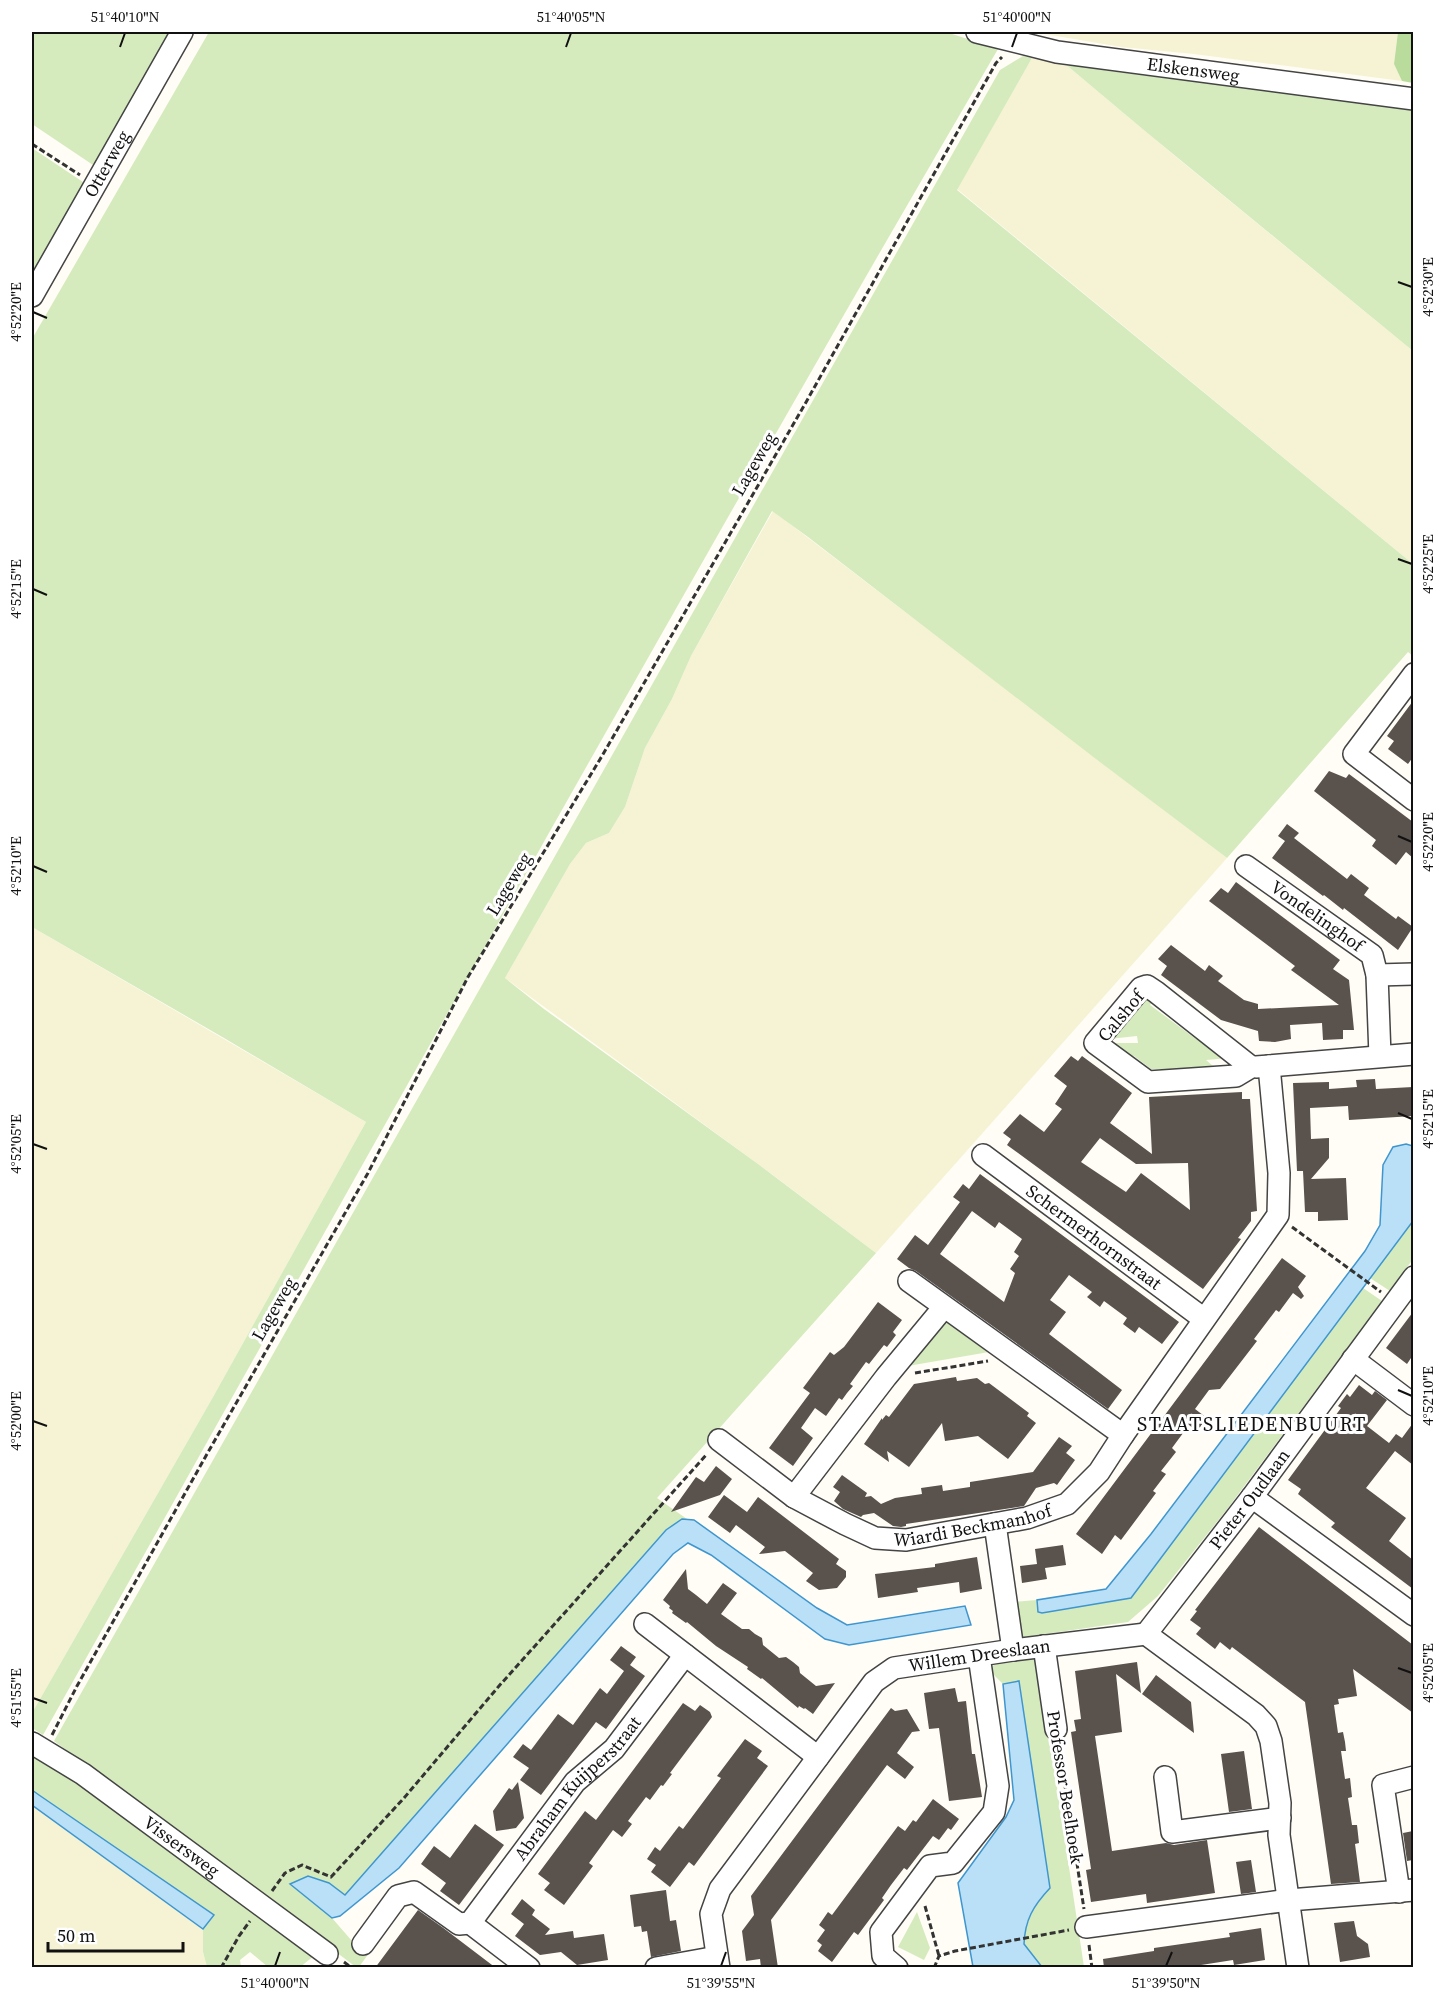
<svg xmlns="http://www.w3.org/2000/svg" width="1445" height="1999" font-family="'Source Serif 4',serif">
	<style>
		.farmland { fill: #f6f3d4 }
		.green { fill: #d5ebbd }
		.forest { fill: #b9dc9c }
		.water { fill: #b9e0f7; stroke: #3f96cf; stroke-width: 1.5 }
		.building { fill: #5a524d; fill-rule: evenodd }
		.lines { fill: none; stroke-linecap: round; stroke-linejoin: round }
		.minor-casing { stroke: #444; stroke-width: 24 }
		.path { stroke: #333; stroke-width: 3; stroke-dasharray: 6 3; stroke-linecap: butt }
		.minor { stroke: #fff; stroke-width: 21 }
		.ticks { fill: none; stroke: #111; stroke-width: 2 }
		.labels { text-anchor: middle; stroke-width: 6; stroke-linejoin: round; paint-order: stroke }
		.street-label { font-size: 18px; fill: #111; stroke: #fff }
		.neighbourhood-label { font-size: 20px; letter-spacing: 1.5px; fill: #111; stroke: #fff }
		.neatline { fill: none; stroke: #111; stroke-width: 2 }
		.ticks-label { font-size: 15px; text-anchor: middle; fill: #111 }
	</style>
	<rect width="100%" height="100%" fill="#fffdf5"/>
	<!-- farmland -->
	<path class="farmland" d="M1033,32h365l-4,32 8,17 -208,-27 -73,-7z
		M1032,58l32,5 117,98 232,190v213l-456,-375z
		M773,511l454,347 -351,395 -95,-72 -276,-203 65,-114 16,-21 23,-10 16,-26 20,-59 27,-49 19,-43z
		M32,927l334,195 -153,275 -181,316z
		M32,1805l171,124v23l4,15h-175z"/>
	<!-- green -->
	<path class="green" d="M32,32h143l-79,135 -64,-43z
		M209,32h737l52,17c-326,558 -639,1123 -955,1686l-11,-7v-15l181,-316 153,-275 -142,-84 -192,-111v-588z
		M1023,56l9,2 -75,132 456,374v92l-5,-4 -181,206 -131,-99 -288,-222 -36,-26 -81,145 -19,43 -27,49 -20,59 -16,26 -23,10 -16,21 -65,114 39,31 214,155 118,89 -219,245 30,21h-5l-16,11 -321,365 -16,-12 -38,2 41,33 20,23 17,12 -10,14h-3l-302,-226 946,-1671z
		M1064,63l45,8 304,38v242l-268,-220z
		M32,148l54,36 -54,95z
		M1148,997l5,4 -3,4 46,34 7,-1 26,20 -23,2 7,6 18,1 -61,6 -7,-4h-12l-17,-13 -17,-2 -10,-11h31l-1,-7 -28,3 33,-41z
		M1413,1221v38l-23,32 -20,-13z
		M1363,1288l19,13 -154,207 -70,88 -30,26 -111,16 -5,-36 25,-2 1,11 93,-13z
		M943,1318l46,34 -87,15z
		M1037,1654l47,313h-42l-18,-23c1,-23 10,-39 26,-56l-31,-206 -16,2 -12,-12v-4l3,-3z
		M32,1746l287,206 -19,15h-32l-18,-15 -10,8 1,7h-34l-4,-15v-23l11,-14 -182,-125z
		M917,1912l13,36 -6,12 -26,-13z"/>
	<!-- forest -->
	<path class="forest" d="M1398,32h15v51l-11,-2 -8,-17z"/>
	<!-- water -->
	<path class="water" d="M1406,1144l7,2v75l-282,377 -89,15 -4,-1 -1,-12 69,-11 45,-55 214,-283 15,-26 3,-60 10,-18z
		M682,1519l12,1 123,88 30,17 118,-19 6,19 -122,20 -24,-6 -114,-84 -23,-12 -15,11 -274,314 -59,48 -8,2 -42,-34 18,-8 21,7 16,12 321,-365z
		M1019,1681l31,207c-17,18 -25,32 -26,56l18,23h-69l-15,-84 48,-66 8,-17 -11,-116z
		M32,1790l7,5 175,120 -11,14 -171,-124z"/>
	<!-- building -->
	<path class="building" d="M1413,701v56l-5,7 -20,-15 6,-8 -7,-5z
		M1329,771l17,7 3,-4 64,48v36l-7,-6 -10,13 -24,-19 4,-6 -62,-49z
		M1287,824l12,9 -5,5 53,41 4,-5 18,14 -5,7 32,24 2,-3 15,11 -15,23 -54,-42 -1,2 -19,-15 -1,1 -51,-38 13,-17 -7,-5z
		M1236,882l104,78 -7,9 16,11 5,50h-11v9l-20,1 -1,-17 -32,2 1,14 -16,3 -16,-1 -1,-10 -37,-11 -60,-45 6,-9 -9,-7 13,-14 34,26 4,-6 14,11 -5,5 26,19 14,4v5l81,-4 -48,-35 4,-4 -86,-65 12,-13 7,5z
		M1071,1056l7,5 4,-5 50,37 -22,30 42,31 -3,-57 93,-5v7h8l7,112 -6,1v9l-13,17 3,1 -38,50 -196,-144 4,-6 -8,-6 17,-19 24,18 18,-23 -7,-5 12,-18 -13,-10zM1100,1138l36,26 52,-1 2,47 -49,-37 -15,19 -45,-30z
		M1375,1079l1,10 37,-2v29l-64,4 -1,-14 -38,2 1,31 18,-1v20l-18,21 35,-1 2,42 -30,1v-9h-13l-2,-41h-6l-4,-88 36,-1v7l28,-2 -1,-7z
		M980,1174l199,148 -17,22 -23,-17 -4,6 -12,-9 4,-6 -23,-17 -4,6 -13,-10 5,-5 -23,-17 -19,25 16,12 -17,22 73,56 -14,19 -192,-138 -7,-3 -12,-9 18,-24 13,10 32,-43 -7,-5 10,-13 6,5zM972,1211l23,17 4,-6 23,17 -8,13 5,4 -9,13 5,4 -11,29 -64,-48z
		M1282,1258l24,18 -8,11 6,9 -3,3 -8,-6 -14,19 -3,-2 -22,29 3,2 -37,48 -11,1 -14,19 12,9 -10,13 -8,-6 -17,23 4,4 -15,19 5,3 -13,17 3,2 -35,47 -6,-5 -13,19 -26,-20z
		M878,1302l24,18 -9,12 3,3 -9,12 -3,-2 -15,19 -3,-2 -16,22 3,2 -6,7 -5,7 -3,-2 -13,18 -11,-8 -14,20 12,10 -20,28 -24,-18 41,-55 -7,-5 27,-36 4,3 10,-8z
		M1413,1312v43l-6,9 -21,-16z
		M956,1377l1,4 20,-3 8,6 4,-1 40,30 -2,3 9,7 -28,36 -30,-23 -33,5 -3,-18 -33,44 -22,-16 2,11 -25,-18 18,-26v2l4,-5 3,2 25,-33z
		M1359,1385l13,10 3,-4 12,9 -20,26 22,17 7,-9 6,4 11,-15v42l-18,-14 -29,37 40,30 -17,23 24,19v29l-82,-62 4,-4 -37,-29 3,-5 -13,-9 53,-72 -3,-2 9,-12 3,3z
		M1059,1437l13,9 -6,7 9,7 -18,25 -3,-2 -18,5 -12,18 -118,18v2l-5,1 -8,-1 -19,-13 -11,2 -2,2 -18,-8 -9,-8 6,-9 -7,-5 9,-12 25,18 -2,4 6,-1 10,8 14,-6 27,-4 -1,-6 21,-3 1,6 27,-4v-5l63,-10z
		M716,1466l16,13 -12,16 -49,17 25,-35 8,5z
		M724,1495l23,17 11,-15 81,62 -3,5 10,7v6l-9,11 -18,2 -13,-9 7,-8 -28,-22 -26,3 6,-7 -29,-22 -6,8 -22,-16z
		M1259,1527l154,118v68l-60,-44 4,27 -19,3 1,5 -5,1 4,28 5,-1 2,10 1,9h-5l4,28 5,-1 2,19 -4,1 4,27h5l2,18 -4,1 5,38 -29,2 -26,-182 -73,-55 -2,3 -10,-8 -5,7 -19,-15 5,-6 -11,-8 7,-9 -2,-1z
		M1063,1545l3,20 -21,3 2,11 -25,4 -2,-17 17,-2 -2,-15z
		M977,1557l5,32 -22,4 -1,-11 -42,6 1,4 -40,6 -3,-24 60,-7v-3z
		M686,1569l2,20 8,6 11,9 16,-21 14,10 -16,21 21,15h7l6,5 7,4 1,7 16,13 7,-1 7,5 6,5 1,6 16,13 19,-3 -22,31 -8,-6 -1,1 -5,-3 -1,2 -36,-30 -1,1 -14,-10 1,-2 -32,-21 -29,-24 -1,1 -14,-10 1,-2 -4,-3 1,-2 -7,-6z
		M621,1646l15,11 -6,8 15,11 -39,53 -10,-7 -3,4 -52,69 -21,-15 9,-12 -16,-11 10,-13 8,6 27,-36 15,11 27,-37 7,6 17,-23 -14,-11z
		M1137,1662l4,31 -25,-19 6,58 -27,4 17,115 54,-8 8,2 33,-5 8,53 -68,10 -1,-9 -55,8 -5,-32 5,-1 -20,-137 5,-1 -2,-11 7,-1 -6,-48z
		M1156,1675l35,27 3,31 -52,-39z
		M955,1688l3,14 8,-1 6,53h3l7,43 -33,4 -10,-73 -10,1 -5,-36z
		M683,1703l12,8 5,-6 10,7 2,5 -42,56 2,1 -9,12 -2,-1 -11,15 -4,-3 -18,24 4,3 -10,13 -9,-7 -24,33 4,3 -29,39 -20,-15 6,-7 -12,-9 47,-63 11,9z
		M891,1708l4,3 12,-2 13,22 -8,1 -15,21 17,14 -9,12 -18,-14 -116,155 7,48h-17l-1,-9 -14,2 -4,-30 12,-16 -3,-19z
		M745,1739l17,12 -5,7 11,8 -74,100 -5,-4 -19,25 -19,-15 5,-7 -9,-6 8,-12 5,4 19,-25 4,3 38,-51 -4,-2z
		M1244,1751l8,58 -23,3 -8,-58z
		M518,1782l6,36 -8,10 -20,3 -3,-20 16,-23 3,2z
		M933,1799l26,20 -8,11 -3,-2 -9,12 -6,-4 -26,34 -3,-2 -13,17 -9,13 2,2 -26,35 -4,-3 -22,30 -14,-11 4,-6 -5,-4 8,-11 -6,-5 9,-13 4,3 66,-89 7,5 8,-11 3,2z
		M475,1824l29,21 -45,60 -19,-14 6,-8 -25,-19 13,-18 16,12z
		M1413,1831v29l-6,1 -4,-28z
		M1251,1860l5,32 -15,2 -5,-32z
		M666,1890l4,31 6,-1 5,31 -30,6 -4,-26 -5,1 -1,-6 -7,1 -4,-32z
		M522,1899l13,11 -3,5 18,14 -5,6 28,-4 1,7 30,-4 4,26 -31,5 -16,-13 -21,3 -25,-19 9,-12 -13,-10z
		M418,1910l24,17 54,41h-121z
		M1354,1921l3,15 11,8 2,13 -30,5 -6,-39z
		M1261,1928l4,32 -31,5 -1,-5 -51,8h-78l-1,-9 51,-8v-3l76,-11 -1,-4z"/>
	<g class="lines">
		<!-- minor casing -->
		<g class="minor-casing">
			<g id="minor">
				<path id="s1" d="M977,32l80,20 357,47"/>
				<path id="s2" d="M32,296l150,-264"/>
				<path d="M1414,674l-60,80 60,46"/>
				<path id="s3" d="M1246,866l126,89 5,20 3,81"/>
				<path d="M1377,975l37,-1"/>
				<path d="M1147,986l9,6 95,75 -15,9 -88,6 -53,-39 46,-55z"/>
				<path d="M1256,1067l158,-13"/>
				<path id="s4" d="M983,1155l221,164"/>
				<path d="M1353,1359l61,46"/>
				<path d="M1123,1435l155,-220 1,-42 -10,-107"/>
				<path id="s5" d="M719,1440l75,57 51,27 30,14 31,2 121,-22 40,-14 32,-32 24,-37 -214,-154"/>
				<path d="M794,1497l92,-120 58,-70"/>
				<path d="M1252,1497l162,118"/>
				<path d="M995,1524l18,126"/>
				<path d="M645,1624l173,133"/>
				<path id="s6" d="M1146,1634l106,-137 162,-220"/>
				<path d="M1044,1646l12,83"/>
				<path id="s7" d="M32,1743l51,31 244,180"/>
				<path d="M1165,1777l7,55 108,-14"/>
				<path d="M1399,1892l-16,-107 31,-8"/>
				<path d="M470,1923l59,45"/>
				<path d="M1086,1927l203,-27 125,-10"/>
				<path id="s8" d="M363,1944l35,-48 16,-4 45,32 11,-1 105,-141 39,-33 71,-94"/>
				<path d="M656,1968l61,-11"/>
				<path id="s9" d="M719,1968l-8,-54 9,-25 154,-207 20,-14 119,-18 133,-16 110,81 10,11 5,15 9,62 -1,32 19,133"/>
				<path d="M897,1968l-14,-12 -2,-24 49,-66 23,-3 41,-51 4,-26 -19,-130"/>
			</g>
		</g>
		<!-- path -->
		<path class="path" d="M32,144l48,31
			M1292,1227l89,65
			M915,1373l73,-12
			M52,1735l25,-49 130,-232 161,-281 100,-196 134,-221 203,-352 191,-341 6,-6
			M1059,1747l25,162
			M272,1891l13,-18 17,-8 29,12 73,-79 95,-112 208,-232
			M925,1906l14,50
			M1089,1945l3,23
			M344,1962l8,6
			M221,1968l18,-32 11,-15
			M934,1968l5,-12 16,-5 114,-21"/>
		<!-- minor -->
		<use href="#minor" class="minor"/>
	</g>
	<!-- ticks -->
	<path class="ticks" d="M120,47l5,-14M566,47l5,-14M1012,47l5,-14M1398,282l14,5M33,312l14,6M1398,559l14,5M33,589l14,6M1398,836l14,6M33,866l14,6M1398,1113l14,6M33,1144l14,5M1398,1390l14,6M33,1421l14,5M1398,1668l14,5M33,1698l14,5M275,1966l5,-14M721,1966l5,-14M1166,1966l6,-14"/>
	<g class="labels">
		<!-- street labels -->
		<g class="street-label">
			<text dy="6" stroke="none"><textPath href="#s1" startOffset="220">Elskensweg</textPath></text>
			<text dy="6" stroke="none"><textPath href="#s2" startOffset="152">Otterweg</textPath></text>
			<text transform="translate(754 464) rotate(-60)" y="6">Lageweg</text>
			<text transform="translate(509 884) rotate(-59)" y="6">Lageweg</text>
			<text dy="6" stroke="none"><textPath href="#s3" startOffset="87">Vondelinghof</textPath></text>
			<text transform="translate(1121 1016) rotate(-50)" y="6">Calshof</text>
			<text dy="6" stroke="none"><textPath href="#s4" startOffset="138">Schermerhornstraat</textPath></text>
			<text transform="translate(274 1309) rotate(-60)" y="6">Lageweg</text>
			<text dy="6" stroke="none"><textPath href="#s6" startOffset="170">Pieter Oudlaan</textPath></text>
			<text dy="6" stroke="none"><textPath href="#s5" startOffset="284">Wiardi Beckmanhof</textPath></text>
			<text dy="6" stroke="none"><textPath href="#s9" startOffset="450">Willem Dreeslaan</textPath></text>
			<text transform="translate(1065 1787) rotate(81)" y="6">Professor Beelhoek</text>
			<text dy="6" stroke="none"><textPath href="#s8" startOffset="315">Abraham Kuijperstraat</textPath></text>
			<text dy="6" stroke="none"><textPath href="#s7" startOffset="182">Vissersweg</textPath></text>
		</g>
		<!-- neighbourhood labels -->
		<g class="neighbourhood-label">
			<text x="1252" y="1431">STAATSLIEDENBUURT</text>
		</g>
	</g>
	<!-- border -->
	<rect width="1445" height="1999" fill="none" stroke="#ffffff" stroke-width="66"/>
	<!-- scale -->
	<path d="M48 1942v9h135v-9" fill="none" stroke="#111111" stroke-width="3"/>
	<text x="57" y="1942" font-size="18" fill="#111111" stroke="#ffffff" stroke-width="4.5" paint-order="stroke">50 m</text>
	<rect x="33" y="33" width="1379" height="1933" class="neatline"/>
	<g class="ticks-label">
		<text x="125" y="22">51°40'10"N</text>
		<text x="571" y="22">51°40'05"N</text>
		<text x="1017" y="22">51°40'00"N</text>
		<text transform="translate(1428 287) rotate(-90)" y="5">4°52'30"E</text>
		<text transform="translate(16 312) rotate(-90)" y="5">4°52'20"E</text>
		<text transform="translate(1428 564) rotate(-90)" y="5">4°52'25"E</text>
		<text transform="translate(16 589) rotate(-90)" y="5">4°52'15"E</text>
		<text transform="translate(1428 842) rotate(-90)" y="5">4°52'20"E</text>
		<text transform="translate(16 866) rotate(-90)" y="5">4°52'10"E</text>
		<text transform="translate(1428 1119) rotate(-90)" y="5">4°52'15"E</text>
		<text transform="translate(16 1144) rotate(-90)" y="5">4°52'05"E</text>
		<text transform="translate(1428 1396) rotate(-90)" y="5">4°52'10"E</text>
		<text transform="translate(16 1421) rotate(-90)" y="5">4°52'00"E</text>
		<text transform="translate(1428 1673) rotate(-90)" y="5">4°52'05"E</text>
		<text transform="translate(16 1698) rotate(-90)" y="5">4°51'55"E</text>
		<text x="275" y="1988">51°40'00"N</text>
		<text x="721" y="1988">51°39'55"N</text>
		<text x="1166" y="1988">51°39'50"N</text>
	</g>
</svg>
